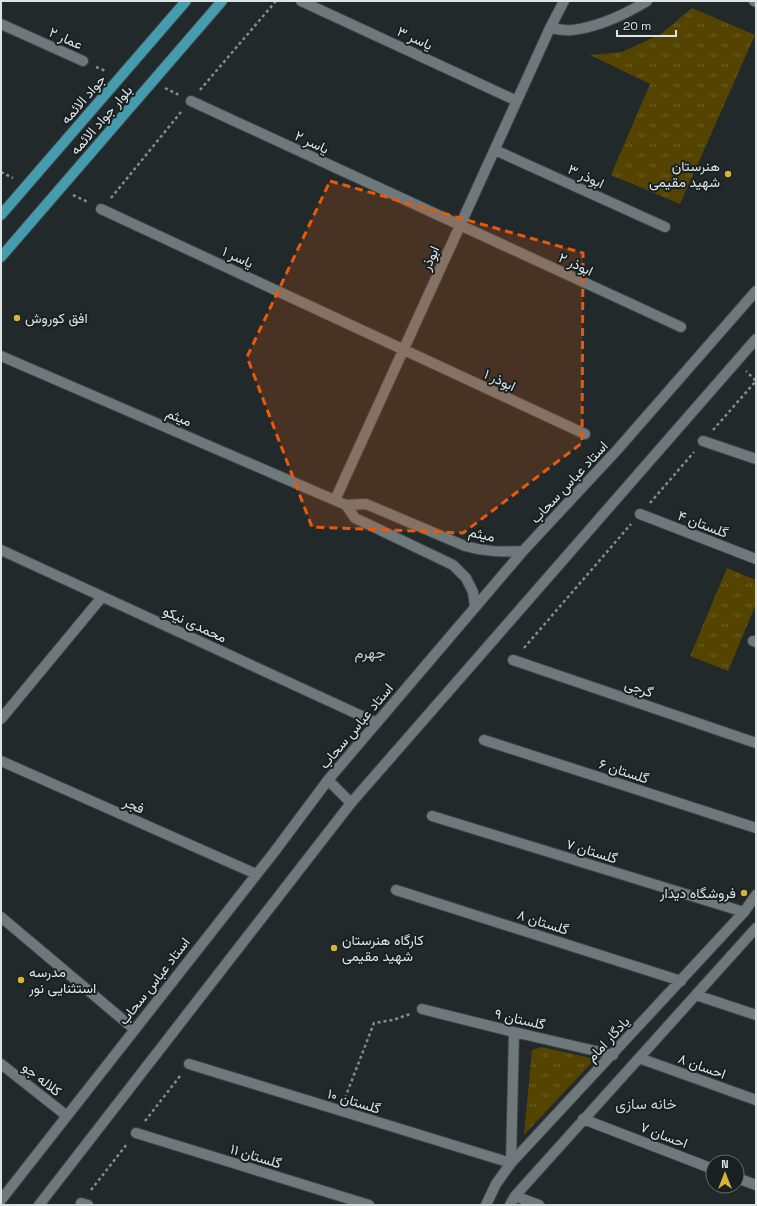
<svg xmlns="http://www.w3.org/2000/svg" width="757" height="1206" font-family="'Space Grotesk',Vazirmatn,sans-serif">
	<style>
		.grass { fill: url(#grass-tufts) }
		.lines { fill: none; stroke-linecap: round; stroke-linejoin: round }
		.minor-casing { stroke: #3d4446; stroke-width: 12 }
		.major-casing { stroke: #3d4446; stroke-width: 12 }
		.path { stroke: #868c8e; stroke-width: 2.5; stroke-dasharray: 3 3; stroke-linecap: butt }
		.minor { stroke: #6f797b; stroke-width: 10 }
		.major { stroke: #459cae; stroke-width: 10 }
		.marked { fill: #e8590c; fill-opacity: 0.2; stroke: #e8590c; stroke-width: 3; stroke-dasharray: 8 5; stroke-linejoin: round }
		.poi-dot { fill: #d8b434; stroke: #182022; stroke-width: 1.5 }
		.labels { text-anchor: middle; stroke-width: 4; stroke-linejoin: round; paint-order: stroke }
		.street-label { font-size: 14px; fill: #dee3e4; stroke: #182022 }
		.poi-label { font-size: 14px; fill: #dee3e4; stroke: #182022; text-anchor: start }
		.neighbourhood-label { font-size: 15px; fill: #c8d2d5; stroke: #182022 }
	</style>
	<defs>
		<pattern id="grass-tufts" width="24" height="20" patternUnits="userSpaceOnUse"><rect width="24" height="20" fill="#540"/><path d="M3 7l-1-3M5 7V3M7 7l1-3M15 17l-1-3M17 17v-4M19 17l1-3" fill="none" stroke="#6d5f25"/></pattern>
	</defs>
	<rect width="100%" height="100%" fill="#21292b"/>
	<!-- grass -->
	<path class="grass" d="M692,8l63,27 -75,169 -69,-29 39,-91 -60,-29 32,-3 39,-18z
		M727,568l29,12v24l-28,67 -38,-15z
		M541,1047l54,12 -71,76 8,-85z"/>
	<g class="lines">
		<!-- minor casing -->
		<g class="minor-casing">
			<path id="minor" d="M301,1l216,100
				M754,1l2,1
				M1,24l82,37
				M550,28c7,1 15,3 22,2 27,-3 52,-15 75,-29
				M191,101l490,226
				M495,150l170,77
				M101,209l484,225
				M1,356l345,149 20,-1 99,42c21,6 36,6 58,5
				M703,441l53,18
				M335,500l215,-472 14,-27
				M346,505l9,13 98,47 13,13 7,14 2,15
				M640,514l116,45
				M1,550l376,173
				M753,641l3,1
				M513,660l243,83
				M1,719l101,-122
				M484,740l272,88
				M1,761l255,113
				M328,780l23,23
				M432,816l312,96
				M396,890l285,91
				M1,917l133,112
				M696,995l60,20
				M422,1009l92,23 99,23
				M639,1058l117,42
				M1,1064l66,52
				M189,1064l322,99 3,-131
				M583,1119l130,50
				M136,1133l233,72
				M737,1178l19,7
				M515,1196l24,9
				M1,1200l274,-349 53,-71 195,-229 94,-101 139,-159
				M81,1203l7,2
				M39,1205l312,-402 405,-464
				M486,1205l10,-21 15,-21 233,-251 12,-17
				M510,1205l5,-9 241,-268"/>
		</g>
		<!-- major casing -->
		<g class="major-casing">
			<path id="major" d="M1,215l185,-214
				M1,257l221,-256"/>
		</g>
		<!-- path -->
		<path class="path" d="M96,67l10,4
			M165,88l14,7
			M200,90l76,-89
			M1,172l12,6
			M73,195l15,7
			M111,198l70,-86
			M713,430l43,-49 -10,-10
			M650,503l44,-51
			M524,648l107,-124
			M345,1098l29,-75 19,-3 17,-6
			M145,1121l35,-45
			M91,1190l36,-46"/>
		<!-- minor -->
		<use href="#minor" class="minor"/>
		<!-- major -->
		<use href="#major" class="major"/>
	</g>
	<!-- marked area -->
	<path class="marked" d="M330,181l253,72 -1,190 -119,90 -151,-6 -65,-170z"/>
	<!-- markers -->
	<g class="poi-dot">
		<circle cx="728" cy="174" r="4"/>
		<circle cx="17" cy="318" r="4"/>
		<circle cx="744" cy="893" r="4"/>
		<circle cx="334" cy="948" r="4"/>
		<circle cx="21" cy="980" r="4"/>
	</g>
	<g class="labels">
		<!-- street labels -->
		<g class="street-label">
			<text transform="translate(66 38) rotate(24)" y="5">عمار ۲</text>
			<text transform="translate(415 38) rotate(25)" y="5">یاسر ۳</text>
			<text transform="translate(83 99) rotate(-49)" y="5">جواد الائمه</text>
			<text transform="translate(101 120) rotate(-49)" y="5">بلوار جواد الائمه</text>
			<text transform="translate(312 142) rotate(25)" y="5">یاسر ۲</text>
			<text transform="translate(586 176) rotate(25)" y="5">ابوذر ۳</text>
			<text transform="translate(238 257) rotate(25)" y="5">یاسر ۱</text>
			<text transform="translate(430 258) rotate(-66)" y="5">ابوذر</text>
			<text transform="translate(576 264) rotate(25)" y="5">ابوذر ۲</text>
			<text transform="translate(500 380) rotate(25)" y="5">ابوذر ۱</text>
			<text transform="translate(179 417) rotate(23)" y="5">میثم</text>
			<text transform="translate(569 482) rotate(-47)" y="5">استاد عباس سحاب</text>
			<text transform="translate(703 524) rotate(21)" y="5">گلستان ۴</text>
			<text transform="translate(482 534) rotate(13)" y="5">میثم</text>
			<text transform="translate(195 624) rotate(25)" y="5">محمدی نیکو</text>
			<text transform="translate(639 688) rotate(19)" y="5">گرجی</text>
			<text transform="translate(356 726) rotate(-50)" y="5">استاد عباس سحاب</text>
			<text transform="translate(624 771) rotate(18)" y="5">گلستان ۶</text>
			<text transform="translate(134 805) rotate(24)" y="5">فجر</text>
			<text transform="translate(592 851) rotate(17)" y="5">گلستان ۷</text>
			<text transform="translate(543 922) rotate(18)" y="5">گلستان ۸</text>
			<text transform="translate(154 981) rotate(-52)" y="5">استاد عباس سحاب</text>
			<text transform="translate(520 1019) rotate(13)" y="5">گلستان ۹</text>
			<text transform="translate(608 1039) rotate(-47)" y="5">یادگار امام</text>
			<text transform="translate(702 1066) rotate(20)" y="5">احسان ۸</text>
			<text transform="translate(42 1079) rotate(38)" y="5">کلاله جو</text>
			<text transform="translate(354 1101) rotate(17)" y="5">گلستان ۱۰</text>
			<text transform="translate(664 1135) rotate(21)" y="5">احسان ۷</text>
			<text transform="translate(256 1156) rotate(17)" y="5">گلستان ۱۱</text>
		</g>
		<!-- poi labels -->
		<g class="poi-label">
			<text x="720" y="171" text-anchor="end">هنرستان<tspan x="720" dy="16">شهید مقیمی</tspan></text>
			<text x="25" y="323">افق کوروش</text>
			<text x="736" y="898" text-anchor="end">فروشگاه دیدار</text>
			<text x="342" y="945">کارگاه هنرستان<tspan x="342" dy="16">شهید مقیمی</tspan></text>
			<text x="29" y="977">مدرسه<tspan x="29" dy="16">استثنایی نور</tspan></text>
		</g>
		<!-- neighbourhood labels -->
		<g class="neighbourhood-label">
			<text x="370" y="658">جهرم</text>
			<text x="646" y="1109">خانه سازی</text>
		</g>
	</g>
	<!-- border -->
	<rect width="757" height="1206" fill="none" stroke="#dee3e4" stroke-width="4"/>
	<!-- north arrow -->
	<g transform="translate(725 1174)"><circle r="19" fill="#182022" stroke="#676e70"/>
	<path d="M0-3L7 15L0 10L-7 15Z" fill="#d8b434"/>
	<text y="-6" font-size="11" font-weight="bold" text-anchor="middle" fill="#dee3e4">N</text>
	</g>
	<!-- scale -->
	<path d="M617 30v6h59v-6" fill="none" stroke="#dee3e4" stroke-width="2"/>
	<text x="623" y="30" font-size="12" fill="#dee3e4" stroke="#182022" stroke-width="3" paint-order="stroke">20 m</text>
</svg>
